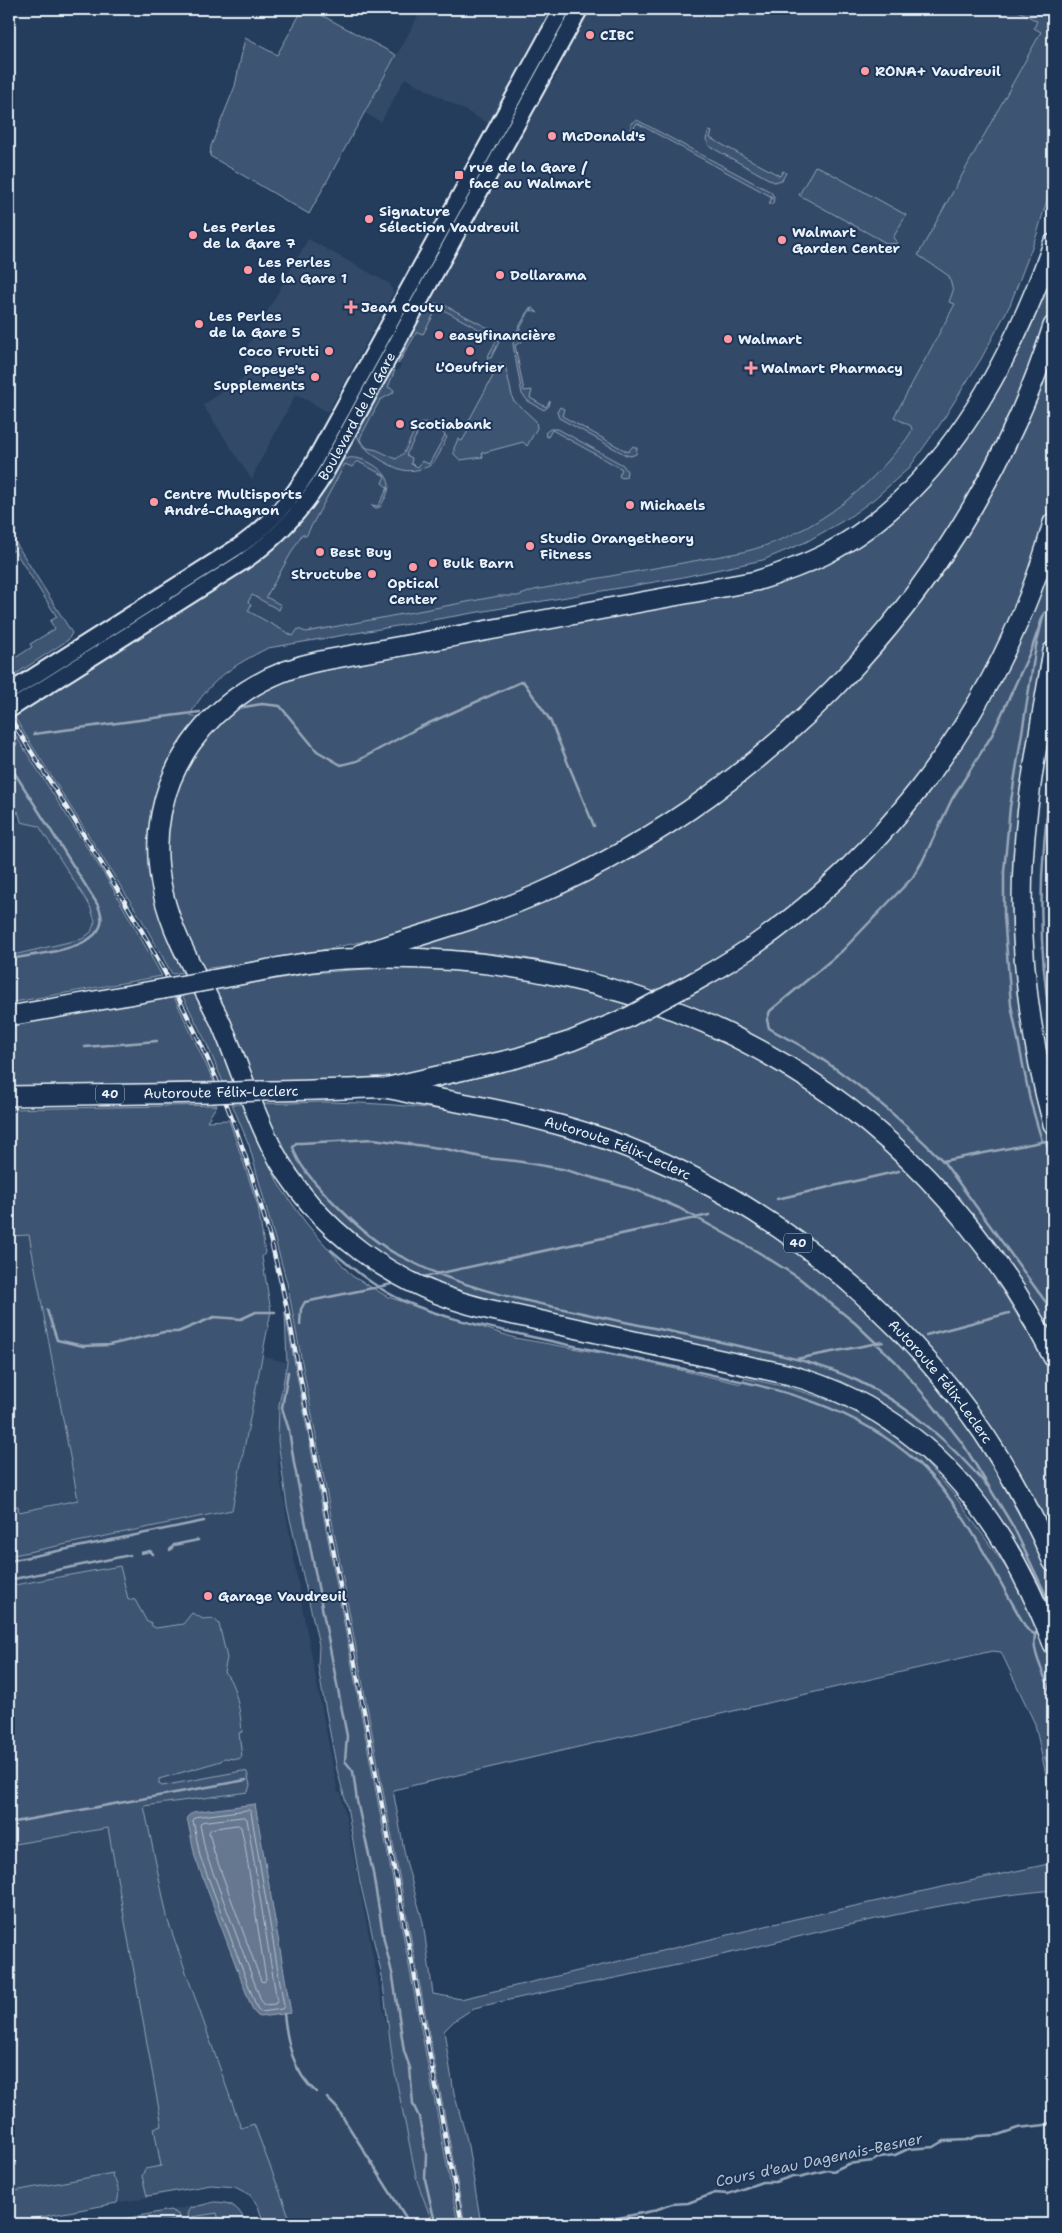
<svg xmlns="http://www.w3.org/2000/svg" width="1062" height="2233" font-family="'Shantell Sans',sans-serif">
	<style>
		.built { fill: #334a68 }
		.green { fill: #3e5472; stroke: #93a2b5 }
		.water { fill: #657890; stroke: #99a8ba }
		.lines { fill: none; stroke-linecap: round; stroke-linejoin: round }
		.shore { stroke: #b4c1ce; stroke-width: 1 }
		.stream { stroke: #99a8ba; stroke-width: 2.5 }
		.secondary-casing { stroke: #e8f1f8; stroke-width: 19 }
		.motorway-casing { stroke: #e8f1f8; stroke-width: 22 }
		.secondary { stroke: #1d3557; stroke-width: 15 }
		.motorway { stroke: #1d3557; stroke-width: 19 }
		.rail-casing { stroke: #e8f1f8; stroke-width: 4.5 }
		.rail { stroke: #1d3557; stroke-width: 2.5; stroke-dasharray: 8; stroke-linecap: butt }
		.motorway-bridge-casing { stroke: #e8f1f8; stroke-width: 22; stroke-linecap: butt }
		.motorway-bridge { stroke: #1d3557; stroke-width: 19 }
		.poi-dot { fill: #ff9aa2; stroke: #1d3557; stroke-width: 2 }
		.labels { text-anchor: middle; stroke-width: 4; stroke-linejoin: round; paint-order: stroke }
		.shield { fill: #1d3557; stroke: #abb9c8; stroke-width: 1 }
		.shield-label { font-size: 12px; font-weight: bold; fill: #e8f1f8 }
		.poi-label { font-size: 14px; font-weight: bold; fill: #e8f1f8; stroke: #1d3557; text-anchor: start }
		.street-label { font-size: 14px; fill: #e8f1f8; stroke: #1d3557 }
		.water-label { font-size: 15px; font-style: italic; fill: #b4c1ce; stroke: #1d3557 }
	</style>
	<rect width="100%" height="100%" fill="#253d5d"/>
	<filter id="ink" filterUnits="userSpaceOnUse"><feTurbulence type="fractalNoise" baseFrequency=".02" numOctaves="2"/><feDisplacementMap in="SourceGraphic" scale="10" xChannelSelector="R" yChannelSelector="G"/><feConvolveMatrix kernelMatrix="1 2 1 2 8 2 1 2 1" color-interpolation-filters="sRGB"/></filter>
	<g filter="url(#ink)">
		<!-- built -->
		<path class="built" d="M422,9h131l-13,24 -5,5 -16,28v6l-29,52 -85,-46 -24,44 -16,-9z
			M586,9h436l24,13 -118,216 49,26 -83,153 31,16 -17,23 -100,79 -107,33 -373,71 -60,9 -45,-40 42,-55 127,-182h6l3,-6 -3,-1 13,-31 32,-56v-3l103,-189 8,-4z
			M308,239l82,45 3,9 -65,119 -32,-18 -40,75 -4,11 -49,-75 51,-34 -10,-18z
			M9,822h12l18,4 52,81 4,14 -7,14 -16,7 -63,14z
			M29,1235l49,265 -69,14v-278z
			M262,1356l24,6 -8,55v49l23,135 37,192h3l76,388 16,43h-157l-108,-303 -45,-210 7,-106 -10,-39 -111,20v-30l223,-46z
			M113,1821l74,369 -178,33v-384z
			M214,2202h12l8,3 7,7 5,12h-148z"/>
		<!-- green -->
		<path class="green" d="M303,9h7l86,46 -87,159 -99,-58 1,-10 24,-60 10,-48 32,17z
			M1015,9h38v170l-16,55 -27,71 -29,54 -40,64 -32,45 -35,31 -26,19 -42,24 -43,18 -85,18 -410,70c-34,17 -59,32 -78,67l11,3 -14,18 -34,96 37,139 -18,3 -30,-54 -116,-184 -11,-18 2,-3 226,-146 95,-106c3,-2 7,-4 11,-5 14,-2 39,12 40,27 0,8 -5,15 -9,22l-4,1 -5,-3 7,1 10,-18 -6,-5 3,-7 -28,-15 -5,6 -7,-3 -39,72 -4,-2 -36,63 15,8 -2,5 -27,-15 -4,7 3,3 -3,6 45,25 5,-7 8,3 193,-36h19l16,-6 209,-38c58,-14 106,-47 145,-91 8,-10 18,-19 24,-31l-1,-4 -17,-9 61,-113 -6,-2 4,-11 -4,-15 -31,-21 123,-223 -7,-4 3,-7z
			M637,120l134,72 3,5 -1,7h-4l3,-7 -135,-74 -4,6h-2v-6z
			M709,131l3,1 -2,6 70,38 3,-5 3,2 -4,7 -8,2 -65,-36 -3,-7z
			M815,166l6,2 85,47 -13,23 5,5 -10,1 -89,-49z
			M1053,259c0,12 2,25 0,36 -2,12 -7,23 -10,34 -18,59 -45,117 -76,170 -27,45 -57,92 -92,132 -101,116 -226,212 -370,268 -97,37 -201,57 -303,70l-14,-27 -21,-59 -1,-62 14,-47 44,-61 72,-40 436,-80 177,-91z
			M436,303l7,3 1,-1 50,26 5,11 -8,16h-4l10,-19 -59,-32 -15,27 -6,-2 -19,32 26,-56 5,-4z
			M533,308l5,5 -8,-3 -14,26 6,6 -7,3 9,46 8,-1 -2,8 16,9 4,-6 -1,5 -5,4 -16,-9 -6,-7 -9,-49 1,-9 15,-27z
			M1053,354v139l-9,37 -26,74 -37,76 -28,47 -45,63 -75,83 -69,56 -106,65c-77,-29 -166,-47 -249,-44l-1,-4 240,-99 108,-74 50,-44 78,-80 69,-94 36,-58 25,-49z
			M500,363l5,2 8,35 23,21 1,7 -10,18 -4,-4 -41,11 1,4 -23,3 -6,-6v-6l4,-9 4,2 9,-15 -4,-2z
			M395,370l-7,17 6,3 -1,3 -13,7 -19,36 -1,4 7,8 10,2 19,9 8,-6 13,-28 9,-3 4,4 -7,-3 -17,32 6,3 -1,6 7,3 4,-6 7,3 16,-29 -4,-4 6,6c-4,8 -9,24 -18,29 -6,3 -18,6 -26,4 -13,-3 -49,-23 -46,-40 2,-13 27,-45 35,-59z
			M560,407l4,2 -2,7 66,36 5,-6 4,2 -1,6 -5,2 -5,-1 -67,-37 -2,-6z
			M550,429h8l65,36 4,6 -1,6 -4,1 -3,-2 3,-7 -70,-39 -4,7 -2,-1 -1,-3z
			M14,540l58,93 -4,7 -55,36 -4,-4v-10l23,-15 -2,-3 25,-15 -5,-8 7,-4 -43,-67 -5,3v-12z
			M1053,552v62l-32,210 24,290 8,29v195c-79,-151 -216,-275 -375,-336l31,-17 50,-33 205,-212 40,-67 35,-81z
			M9,725l100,157 53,94 -153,27v-47l73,-17 9,-7 4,-11 -5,-15 -51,-80 -18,-4 -3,-11 -3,7 -6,2z
			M409,966l108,9 122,29 -101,41 -131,29 -94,8h-61l-39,-92 98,-17z
			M200,993l39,89h-16l-17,-40 -24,-47z
			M174,997l40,85 -205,5v-62z
			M660,1012l29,11 108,57 91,70 82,88 83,136v171l-105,-169 -223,-189 -294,-98 101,-25 70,-25z
			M323,1102c69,1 139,7 206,24 171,43 330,149 432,293 35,49 63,102 88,157l4,10v42l-19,-41 -149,-179 -418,-110 -72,-32 -53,-40 -46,-52 -37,-70z
			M232,1104h15l11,36 21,45 27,38 46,53 36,21 127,41 108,19 118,27 3,-6 43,9 51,16 27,13 50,35 40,45 60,84 33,69 5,14v105l-9,-11 9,16v34l-18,-83 -34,-72 -9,-1 -599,139 13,71 17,61 10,72 28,5 334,-80 258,-56v27c-119,11 -236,43 -353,70 -75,17 -151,30 -226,48l-20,13 -10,10 10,62 13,47 14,84h-16l-178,-941 -38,-138z
			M217,1105l-10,16 22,-1 29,86 7,47 -3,4 9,54 -39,199 -223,46v-49l9,-1 1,6 59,-12 -49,-265 -20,1v-127z
			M285,1312l173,912h-25l-16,-43 -24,-117 -11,-88 -22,-94 -13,-76 -10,-36 -15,-80 -4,-24 1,-21 -32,-139 -9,-65 1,-36 8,-42z
			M120,1566l8,33 7,1 12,22h4l1,4 4,2 27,-4 9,-11 11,6c8,-1 11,-2 16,5l8,34 -3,14c12,10 17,44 18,60l-3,1 3,24 -4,2 -14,-1 -3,3 -62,18v5l3,2 80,-15 5,1 3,13 -2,7 -104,14 24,115 73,207 13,-4 38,100h-28l-6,-18 -8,-11 -15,-8 -24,-2 -64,11 -5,-20 3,-7 16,-3 -7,-38 8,-2 -54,-298 -99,17v-259z
			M113,2173l-1,3c6,7 8,18 5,27l-108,20v-31z
			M214,2202c18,0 26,6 32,22h-26l-3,-11 -25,4v6l-2,1 -2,-10 3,-6z
			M170,2210l8,4 2,10h-3v-4l-24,4h-55z"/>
		<!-- water -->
		<path class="water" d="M255,1804l36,209 -32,4 -6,-6 -58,-154 -8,-40 6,-5z"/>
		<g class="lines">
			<!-- shore -->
			<path class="shore" d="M249,1810l2,2 33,194 -2,3 -21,3 -4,-4 -57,-152 -7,-36 3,-3z
				M244,1817l3,2 30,182 -2,3 -11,1 -2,-2 -56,-149 -6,-29 2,-3z
				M238,1825l3,2 4,19 21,133 -2,3 -3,-1 -47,-129 -5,-20 2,-3z"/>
			<!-- stream -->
			<path class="stream" d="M238,708l24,-4 18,2 37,45 24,14 16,-4 61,-33 105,-47 27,39 44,106
				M34,734l166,-22
				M9,753l7,-9
				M9,764l87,138c28,48 -59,51 -87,57
				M1053,772c-14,86 -17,175 0,262
				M85,1047l72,-6
				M1042,1141l-12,-41 -19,-95 -7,-90v-43l6,-65 26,-161 8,-33 -12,35 -40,87 -40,64 -30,63 -9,15 -71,74 -72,60 -3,9 2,8c12,8 25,13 37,21 50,31 96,71 137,112l110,151
				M943,1161l103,-20 7,25
				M777,1199l122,-28
				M331,1250c23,20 47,40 75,52 37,16 78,24 117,33 59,13 117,25 176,37 80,17 156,34 218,90 50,46 76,111 110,167l7,5 3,-2c-10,13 11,50 16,65
				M423,1277l286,-62
				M47,1310l10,30 26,6 26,-1 55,-13h14l36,-15 27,2 15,-7h19
				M300,1325l1,-16 4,-7 87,-18
				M926,1335l83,-22
				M796,1359l87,-17
				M288,1372l-6,36 7,22 5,33 53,273 -2,25
				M991,1490c-38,-44 -80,-84 -133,-109 -40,-19 -82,-27 -124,-36 -58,-13 -117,-24 -175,-37 -52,-11 -102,-23 -149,-47 -9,-5 -18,-8 -25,-14 -20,-13 -38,-31 -55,-48 -13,-14 -32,-33 -37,-52l3,-4h5l72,-4 73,10 39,9 31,3 46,8 77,22 40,17 79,44 41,26 56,45 41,39 35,41 32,41 51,84 39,82
				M170,1550l4,-5 24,-5
				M141,1553l9,-2 3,3
				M9,1561l195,-40
				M9,1580l121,-25
				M345,1761l8,10 4,30 16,72 11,67 9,37 11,74 6,17 3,36 6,13 7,37 -1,25 9,39
				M9,1823l237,-43
				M284,2014c3,27 9,59 32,78
				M327,2098l10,10 73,116
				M589,2224l63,-13 20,-7 16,-1 27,-10 13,1 34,-12h13l18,-6 6,1 29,-7 5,1 15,-7 25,-3 7,-4 15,-2 13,-6 26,-2 10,-6 23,-1 11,-4 20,-1 20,-7 27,-3 8,-4"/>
			<!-- secondary casing -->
			<g class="secondary-casing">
				<g id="secondary">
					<path d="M9,692l233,-148c30,-21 53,-49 71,-81l249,-454"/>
					<path id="s1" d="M9,710l234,-148c34,-23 60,-52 82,-88l255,-465"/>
				</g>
			</g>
			<!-- motorway casing -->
			<g class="motorway-casing">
				<g id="motorway">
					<path d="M1053,244c-43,120 -111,250 -229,311 -22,11 -45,19 -68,26l-436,80c-109,22 -183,121 -157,232 10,45 37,87 57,128 18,41 31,85 51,125 44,85 125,142 216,163l303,66c135,37 215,143 263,269"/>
					<path d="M1053,651c-9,55 -20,110 -26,165 -12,103 -1,208 26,308"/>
					<path d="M361,954c59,-19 119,-35 177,-60 241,-106 435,-315 515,-568"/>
					<path d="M211,980c44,-7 89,-19 134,-21 302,-14 570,125 708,398"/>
					<path d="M694,982c173,-94 308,-269 359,-459"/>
					<path d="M9,1016l154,-27"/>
					<path d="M389,1087l128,-29 54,-17 56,-23"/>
					<path id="s2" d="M260,1091c28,0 56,-1 84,-2 13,0 27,-2 40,-1 11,1 23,5 34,7 64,11 126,23 187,44 198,71 367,228 448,423"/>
					<path d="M9,1096l202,-3"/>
				</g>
			</g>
			<!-- secondary -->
			<use href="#secondary" class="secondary"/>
			<!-- motorway -->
			<use href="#motorway" class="motorway"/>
			<!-- rail casing -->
			<g class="rail-casing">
				<path id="rail" d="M9,716c60,97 125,193 176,295 49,97 82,202 104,307l173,906"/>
			</g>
			<!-- rail -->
			<use href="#rail" class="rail"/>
			<!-- motorway-bridge casing -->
			<g class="motorway-bridge-casing">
				<path id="motorway-bridge" d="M163,989l48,-9
					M627,1018l67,-36
					M211,1093l49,-2"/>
			</g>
			<!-- motorway-bridge -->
			<use href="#motorway-bridge" class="motorway-bridge"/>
		</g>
	</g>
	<!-- markers -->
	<g class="poi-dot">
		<circle cx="590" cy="35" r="5"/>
		<circle cx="865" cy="71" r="5"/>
		<circle cx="552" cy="136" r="5"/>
		<rect x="454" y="170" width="10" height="10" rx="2.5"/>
		<circle cx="369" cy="219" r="5"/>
		<circle cx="193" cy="235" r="5"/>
		<circle cx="782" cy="240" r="5"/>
		<circle cx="248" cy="270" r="5"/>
		<circle cx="500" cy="275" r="5"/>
		<path d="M348.5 299.5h5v5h5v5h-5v5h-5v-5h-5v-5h5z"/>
		<circle cx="199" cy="324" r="5"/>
		<circle cx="439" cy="335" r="5"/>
		<circle cx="728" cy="339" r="5"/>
		<circle cx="329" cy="351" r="5"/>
		<circle cx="470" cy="351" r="5"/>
		<path d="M748.5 360.5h5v5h5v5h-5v5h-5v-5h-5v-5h5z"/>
		<circle cx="315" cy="377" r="5"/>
		<circle cx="400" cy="424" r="5"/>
		<circle cx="154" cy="502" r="5"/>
		<circle cx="630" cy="505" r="5"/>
		<circle cx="530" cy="546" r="5"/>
		<circle cx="320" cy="552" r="5"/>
		<circle cx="433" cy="563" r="5"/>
		<circle cx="413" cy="567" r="5"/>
		<circle cx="372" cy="574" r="5"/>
		<circle cx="208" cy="1596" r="5"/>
	</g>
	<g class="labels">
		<!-- shield labels -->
		<g class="shield">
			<rect x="96" y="1084.5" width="28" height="19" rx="4"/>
			<rect x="784" y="1233.5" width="28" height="19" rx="4"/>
		</g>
		<g class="shield-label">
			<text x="110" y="1098">40</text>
			<text x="798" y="1247">40</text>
		</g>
		<!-- poi labels -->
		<g class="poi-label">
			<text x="600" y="40">CIBC</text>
			<text x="875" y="76">RONA+ Vaudreuil</text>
			<text x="562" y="141">McDonald's</text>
			<text x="469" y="172">rue de la Gare /<tspan x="469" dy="16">face au Walmart</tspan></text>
			<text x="379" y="216">Signature<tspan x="379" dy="16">Sélection Vaudreuil</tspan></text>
			<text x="203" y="232">Les Perles<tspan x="203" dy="16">de la Gare 7</tspan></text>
			<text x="792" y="237">Walmart<tspan x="792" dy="16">Garden Center</tspan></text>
			<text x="258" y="267">Les Perles<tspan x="258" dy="16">de la Gare 1</tspan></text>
			<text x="510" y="280">Dollarama</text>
			<text x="361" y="312">Jean Coutu</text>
			<text x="209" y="321">Les Perles<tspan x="209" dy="16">de la Gare 5</tspan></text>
			<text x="449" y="340">easyfinancière</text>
			<text x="738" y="344">Walmart</text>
			<text x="319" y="356" text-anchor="end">Coco Frutti</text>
			<text x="470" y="372" text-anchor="middle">L'Oeufrier</text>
			<text x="761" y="373">Walmart Pharmacy</text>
			<text x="305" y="374" text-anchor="end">Popeye's<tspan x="305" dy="16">Supplements</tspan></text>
			<text x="410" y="429">Scotiabank</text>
			<text x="164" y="499">Centre Multisports<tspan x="164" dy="16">André-Chagnon</tspan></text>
			<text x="640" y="510">Michaels</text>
			<text x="540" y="543">Studio Orangetheory<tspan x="540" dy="16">Fitness</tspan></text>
			<text x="330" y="557">Best Buy</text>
			<text x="443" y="568">Bulk Barn</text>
			<text x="362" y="579" text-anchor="end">Structube</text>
			<text x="413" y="588" text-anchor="middle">Optical<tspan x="413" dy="16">Center</tspan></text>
			<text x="218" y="1601">Garage Vaudreuil</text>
		</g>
		<!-- street labels -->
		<g class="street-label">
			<text dy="5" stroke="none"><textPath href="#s1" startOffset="464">Boulevard de la Gare</textPath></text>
			<text transform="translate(221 1092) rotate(-1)" y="5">Autoroute Félix-Leclerc</text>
			<text dy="5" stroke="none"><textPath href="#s2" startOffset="366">Autoroute Félix-Leclerc</textPath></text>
			<text dy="5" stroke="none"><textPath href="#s2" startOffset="771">Autoroute Félix-Leclerc</textPath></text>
		</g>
		<!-- water labels -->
		<g class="water-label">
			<text transform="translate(819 2160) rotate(-12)" y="5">Cours d'eau Dagenais-Besner</text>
		</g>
	</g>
	<!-- margin -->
	<rect width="1062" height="2233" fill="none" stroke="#1d3557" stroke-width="30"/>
	<rect x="15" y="15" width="1032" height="2203" fill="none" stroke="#e8f1f8" stroke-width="2" filter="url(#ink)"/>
</svg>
